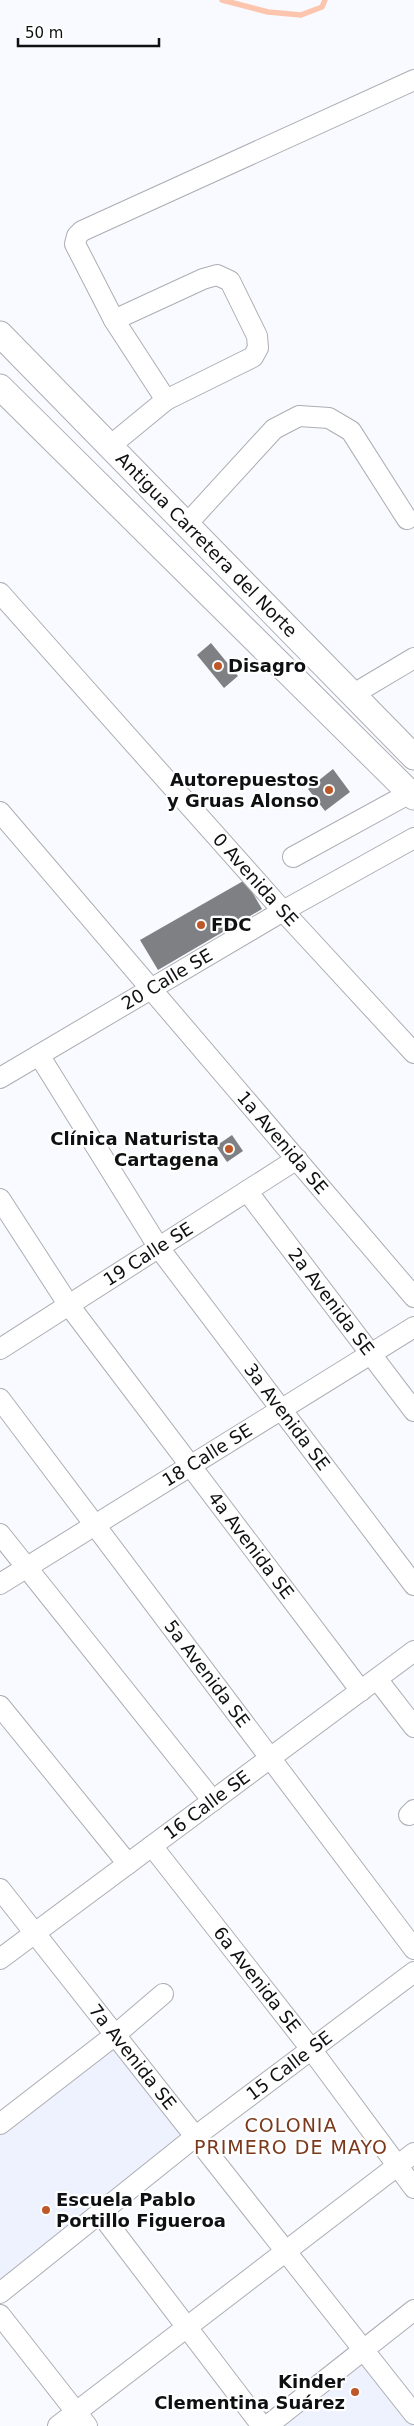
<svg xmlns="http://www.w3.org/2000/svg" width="414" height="2426" font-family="'DejaVu Sans',sans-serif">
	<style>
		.built { fill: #eef1fe }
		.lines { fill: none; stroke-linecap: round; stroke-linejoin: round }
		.stream { stroke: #fcc5ae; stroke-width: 5.5 }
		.building { fill: #7e8084 }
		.minor-casing { stroke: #acaeb3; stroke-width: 22 }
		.major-casing { stroke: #acaeb3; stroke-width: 27 }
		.minor { stroke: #fff; stroke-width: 20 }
		.major { stroke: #fff; stroke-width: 25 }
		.poi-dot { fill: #be5829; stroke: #fff; stroke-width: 2 }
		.labels { text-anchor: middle; stroke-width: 4.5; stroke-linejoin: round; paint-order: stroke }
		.street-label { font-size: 18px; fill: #0f1011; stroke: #fff }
		.poi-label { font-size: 18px; font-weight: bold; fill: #0f1011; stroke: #fff; text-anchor: start }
		.neighbourhood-label { font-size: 19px; letter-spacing: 1px; fill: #7a391c; stroke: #fff }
	</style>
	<rect width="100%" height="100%" fill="#f8faff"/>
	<!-- built -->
	<path class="built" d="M115,2046l70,90 -185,148v-150z
		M363,2359l51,67h-134z"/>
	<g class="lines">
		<!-- stream -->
		<path class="stream" d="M222,0l46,12 33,3 21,-8 3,-7"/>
	</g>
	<!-- building -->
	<path class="building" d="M211,643l27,33 -14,12 -27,-33z
		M333,769l17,23 -25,19 -17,-22z
		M245,880l17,29 -104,61 -18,-30z
		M232,1135l11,16 -16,11 -11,-16z"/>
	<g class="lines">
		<!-- minor casing -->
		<g class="minor-casing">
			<g id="minor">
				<path d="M114,320l89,-41 14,-4 13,6 27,55 1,12 -5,9 -87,43"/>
				<path d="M110,446l56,-46 -52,-80 -39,-76 2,-8 5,-5 332,-151"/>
				<path d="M186,525l88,-96 25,-13 30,2 22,13 56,88"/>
				<path id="s1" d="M0,593l283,318 131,142"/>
				<path d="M352,695l62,-37"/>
				<path id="s2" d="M0,812l414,485"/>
				<path d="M293,857l117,-64"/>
				<path id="s3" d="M39,1055l120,193 255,337"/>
				<path id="s4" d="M0,1078l283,-167 131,-73"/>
				<path id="s5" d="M247,1191l167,220"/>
				<path id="s6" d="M0,1199l68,105 293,387"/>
				<path id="s7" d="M0,1349l297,-190"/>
				<path id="s8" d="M0,1399l414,550"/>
				<path d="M0,1534l213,267"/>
				<path id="s9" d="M0,1584l414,-257"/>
				<path d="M377,1679l37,48"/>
				<path d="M0,1706l128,158"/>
				<path d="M409,1815l5,-5"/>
				<path id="s10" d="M152,1846l159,203 103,139"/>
				<path id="s11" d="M0,1889l414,525"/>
				<path id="s12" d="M0,1959l414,-308"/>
				<path d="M0,2124l115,-89 48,-41"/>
				<path d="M100,2213l162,213"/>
				<path id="s13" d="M0,2293l196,-157 218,-164"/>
				<path d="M0,2315l87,111"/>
				<path d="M58,2426l356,-273"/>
				<path d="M267,2426l147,-116"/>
			</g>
		</g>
		<!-- major casing -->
		<g class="major-casing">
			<g id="major">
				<path id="s14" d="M0,334l414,423"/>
				<path d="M0,387l414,410"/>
			</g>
		</g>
		<!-- minor -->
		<use href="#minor" class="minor"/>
		<!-- major -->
		<use href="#major" class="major"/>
	</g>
	<!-- markers -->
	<g class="poi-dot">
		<circle cx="218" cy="666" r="5"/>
		<circle cx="329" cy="790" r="5"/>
		<circle cx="201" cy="925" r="5"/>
		<circle cx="229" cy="1149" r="5"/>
		<circle cx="46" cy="2210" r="5"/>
		<circle cx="355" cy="2392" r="5"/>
	</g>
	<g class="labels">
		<!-- street labels -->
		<g class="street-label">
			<text dy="6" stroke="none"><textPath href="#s14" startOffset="295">Antigua Carretera del Norte</textPath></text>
			<text dy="6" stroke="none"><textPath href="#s1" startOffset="384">0 Avenida SE</textPath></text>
			<text dy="6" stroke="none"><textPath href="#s4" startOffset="194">20 Calle SE</textPath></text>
			<text dy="6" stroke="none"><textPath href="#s2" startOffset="435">1a Avenida SE</textPath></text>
			<text dy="6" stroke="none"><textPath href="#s7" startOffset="176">19 Calle SE</textPath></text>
			<text dy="6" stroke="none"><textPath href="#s5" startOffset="139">2a Avenida SE</textPath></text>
			<text dy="6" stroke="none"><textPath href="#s3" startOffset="439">3a Avenida SE</textPath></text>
			<text dy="6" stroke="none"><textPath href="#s9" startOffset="244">18 Calle SE</textPath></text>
			<text dy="6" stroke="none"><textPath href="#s6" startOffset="428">4a Avenida SE</textPath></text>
			<text dy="6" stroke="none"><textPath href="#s8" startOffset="344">5a Avenida SE</textPath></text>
			<text dy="6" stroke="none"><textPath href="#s12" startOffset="258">16 Calle SE</textPath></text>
			<text dy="6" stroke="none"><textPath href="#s10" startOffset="170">6a Avenida SE</textPath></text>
			<text dy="6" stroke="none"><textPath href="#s11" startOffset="214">7a Avenida SE</textPath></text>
			<text dy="6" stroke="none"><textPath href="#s13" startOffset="368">15 Calle SE</textPath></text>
		</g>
		<!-- poi labels -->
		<g class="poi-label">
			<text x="228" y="672">Disagro</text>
			<text x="319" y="786" text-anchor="end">Autorepuestos<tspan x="319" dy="21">y Gruas Alonso</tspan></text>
			<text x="211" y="931">FDC</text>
			<text x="219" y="1145" text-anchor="end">Clínica Naturista<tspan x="219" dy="21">Cartagena</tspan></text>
			<text x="56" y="2206">Escuela Pablo<tspan x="56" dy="21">Portillo Figueroa</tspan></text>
			<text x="345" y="2388" text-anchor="end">Kinder<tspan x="345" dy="21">Clementina Suárez</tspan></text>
		</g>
		<!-- neighbourhood labels -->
		<g class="neighbourhood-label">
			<text x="291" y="2132">COLONIA<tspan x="291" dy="22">PRIMERO DE MAYO</tspan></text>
		</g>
	</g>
	<!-- scale -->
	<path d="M18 38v8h141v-8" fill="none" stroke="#0f1011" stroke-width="2.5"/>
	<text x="25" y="38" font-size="15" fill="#0f1011" stroke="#ffffff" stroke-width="4" paint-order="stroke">50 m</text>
</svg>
